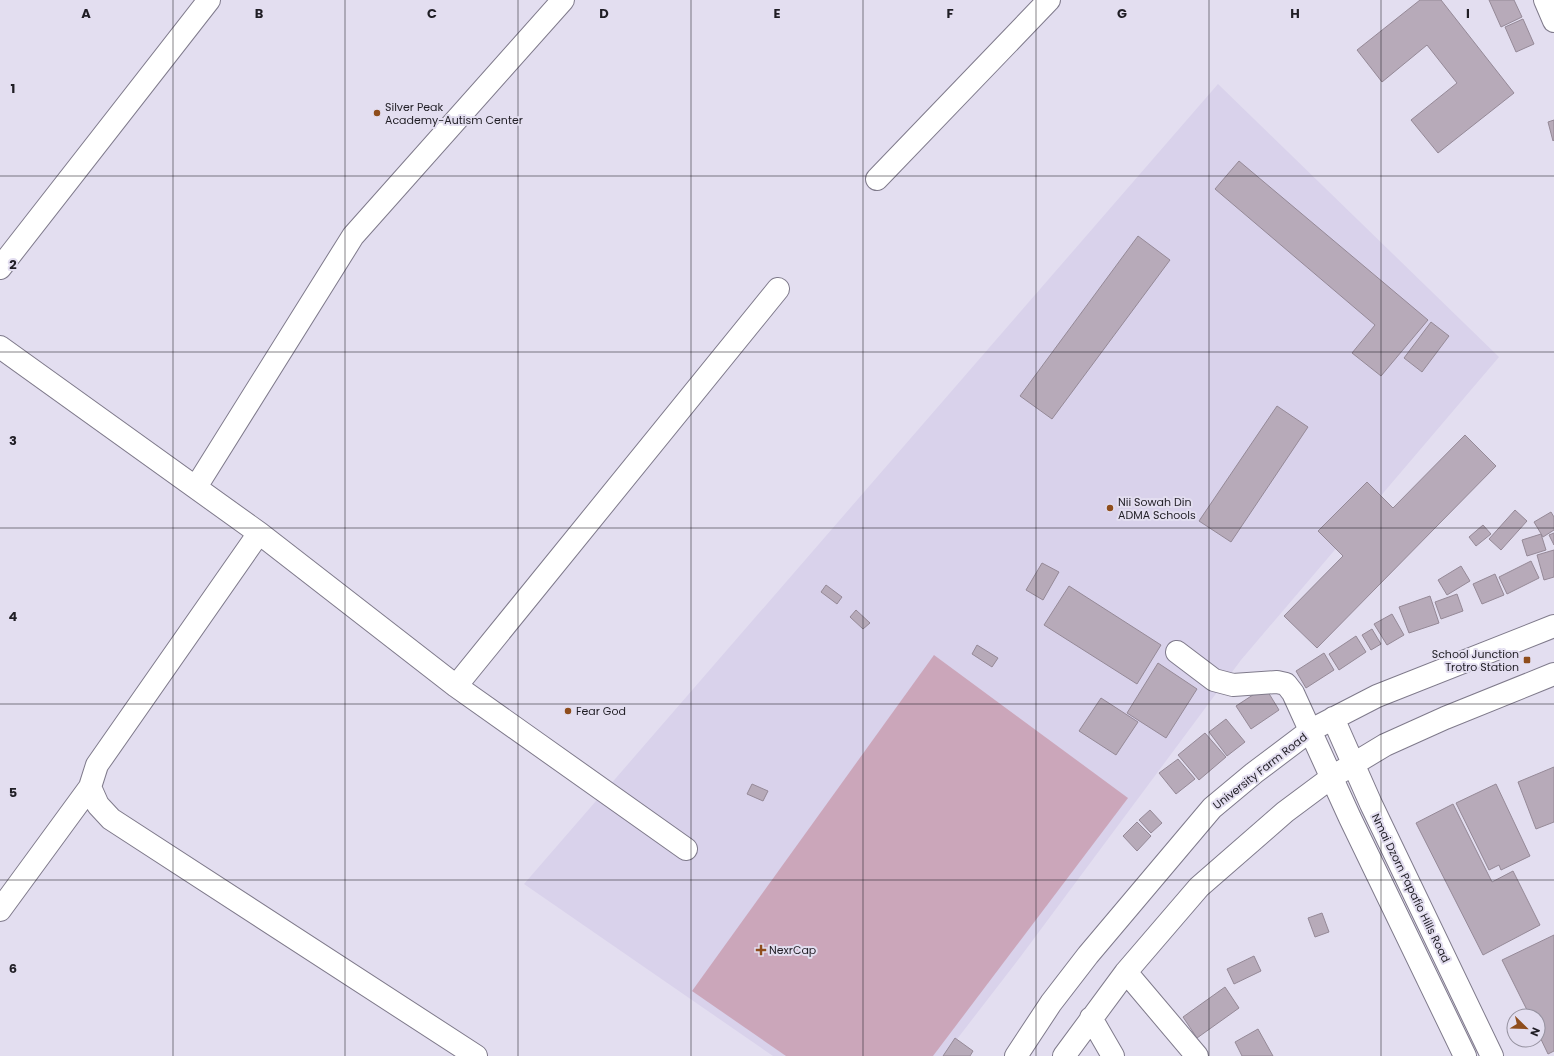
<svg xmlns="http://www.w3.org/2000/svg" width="1554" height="1056" font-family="Poppins,sans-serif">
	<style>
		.built { fill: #d9d2eb }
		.green { fill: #cba6ba }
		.building { fill: #b7aab9; stroke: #958997 }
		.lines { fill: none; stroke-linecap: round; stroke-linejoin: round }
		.minor-casing { stroke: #7f7a8b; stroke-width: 24 }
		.major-casing { stroke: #7f7a8b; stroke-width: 24 }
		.minor { stroke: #fff; stroke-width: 22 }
		.major { stroke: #fff; stroke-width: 22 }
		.grid { fill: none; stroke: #201e25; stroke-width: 1; stroke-opacity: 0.55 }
		.poi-dot { fill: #8f4d1c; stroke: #e3def0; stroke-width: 1.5 }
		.labels { text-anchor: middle; stroke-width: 4; stroke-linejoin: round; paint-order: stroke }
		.poi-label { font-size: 11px; fill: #201e25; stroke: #e3def0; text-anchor: start }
		.street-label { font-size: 11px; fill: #201e25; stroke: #e3def0 }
		.grid-label { font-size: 13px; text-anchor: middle; font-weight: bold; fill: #201e25; stroke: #e3def0; stroke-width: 4; stroke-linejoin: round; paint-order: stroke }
	</style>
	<rect width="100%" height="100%" fill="#e3def0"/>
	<!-- built -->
	<path class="built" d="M1218,84l281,273 -258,303 -220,296 -77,100h-171l-249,-172z"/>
	<!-- green -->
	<path class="green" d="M934,655l194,143 -195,258h-147l-94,-65z"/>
	<!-- building -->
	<path class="building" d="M1420,0h21l73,93 -76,60 -27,-33 46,-37 -30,-38 -45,37 -25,-32z
		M1489,0h25l8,17 -21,10z
		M1523,19l11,25 -18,8 -11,-25z
		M1554,120v20l-1,1 -5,-19z
		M1239,161l189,159 -47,56 -29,-23 23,-28 -160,-136z
		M1138,236l32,24 -118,159 -32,-23z
		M1431,322l18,14 -27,36 -18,-14z
		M1277,406l31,21 -77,115 -32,-21z
		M1465,435l31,31 -179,182 -33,-32 59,-60 -25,-25 49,-49 26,26z
		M1515,510l12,11 -26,29 -12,-11z
		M1551,512l3,5v13l-11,7 -9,-15z
		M1483,525l8,9 -15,12 -7,-9z
		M1554,533v12l-5,-10z
		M1541,534l5,16 -19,6 -5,-16z
		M1554,550v27l-10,3 -7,-25z
		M1531,561l8,17 -32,16 -8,-17z
		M1042,563l17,9 -16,28 -17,-10z
		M1461,566l9,15 -23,14 -9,-15z
		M1495,574l9,21 -22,9 -9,-20z
		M826,585l16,12 -5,7 -16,-12z
		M1069,586l92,59 -24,39 -93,-59z
		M1457,594l6,17 -22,8 -6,-17z
		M1430,596l9,27 -30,10 -10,-26z
		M856,610l14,13 -7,6 -13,-12z
		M1392,614l12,21 -17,10 -13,-21z
		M1372,629l9,15 -10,6 -9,-15z
		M1356,636l10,16 -27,18 -10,-16z
		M977,645l21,13 -6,9 -20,-13z
		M1324,653l10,17 -28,18 -10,-17z
		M1158,663l39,26 -31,49 -39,-25z
		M1265,687l14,23 -28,19 -15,-23z
		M1101,698l37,24 -22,33 -37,-24z
		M1226,719l19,23 -18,14 -18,-24z
		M1205,733l21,24 -27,23 -21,-25z
		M1178,759l17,20 -19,15 -17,-21z
		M1554,767v55l-18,7 -18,-47z
		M752,784l16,7 -5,10 -16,-7z
		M1496,784l34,72 -29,14 -2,-5 -10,5 -33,-67z
		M1453,804l39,78 21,-11 27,54 -57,30 -67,-132z
		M1150,810l12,13 -11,10 -12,-13z
		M1137,822l14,14 -14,15 -14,-15z
		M1322,913l7,19 -14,5 -7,-19z
		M1554,935v116l-6,3 -10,-21v-17h-8l-28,-56z
		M1254,956l7,15 -27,13 -7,-15z
		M1225,987l14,21 -42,30 -14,-21z
		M1258,1029l15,27h-31l-7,-14z
		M955,1038l18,13 -3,5h-27z"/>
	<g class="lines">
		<!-- minor casing -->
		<g class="minor-casing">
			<path id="minor" d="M877,179l172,-179
				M0,268l209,-268
				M0,347l259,186 197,153 230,163
				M196,487l157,-251 210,-236
				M259,533l-162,232 -7,22 8,18 13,14 365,237
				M1177,652l37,28 19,5 44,-3 9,2 7,9 57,125 115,238
				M456,686l322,-397
				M1333,718l38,86 121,252
				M0,910l90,-123
				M1126,972l71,84
				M1091,1018l22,38
				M1016,1056l35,-53 37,-48 124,-147 42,-35 57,-43 66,-34 177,-70
				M1064,1056l62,-84 73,-85 86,-75 47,-35 53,-32 60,-27 109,-44"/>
		</g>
		<!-- major casing -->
		<g class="major-casing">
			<path id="major" d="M1545,0l9,21"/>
		</g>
		<!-- minor -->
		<use href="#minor" class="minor"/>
		<!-- major -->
		<use href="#major" class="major"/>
	</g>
	<!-- grid -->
	<path class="grid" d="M173,0v1056M345,0v1056M518,0v1056M691,0v1056M863,0v1056M1036,0v1056M1209,0v1056M1381,0v1056M0,176h1554M0,352h1554M0,528h1554M0,704h1554M0,880h1554"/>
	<!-- markers -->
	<g class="poi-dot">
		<circle cx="377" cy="113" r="4"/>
		<circle cx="1110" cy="508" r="4"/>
		<rect x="1523" y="656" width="8" height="8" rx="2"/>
		<circle cx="568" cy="711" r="4"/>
		<path d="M759 944h4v4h4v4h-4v4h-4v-4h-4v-4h4z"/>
	</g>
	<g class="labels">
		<!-- poi labels -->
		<g class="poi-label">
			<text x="385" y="111">Silver Peak<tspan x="385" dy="13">Academy-Autism Center</tspan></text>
			<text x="1118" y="506">Nii Sowah Din<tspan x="1118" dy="13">ADMA Schools</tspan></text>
			<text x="1519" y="658" text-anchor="end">School Junction<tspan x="1519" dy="13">Trotro Station</tspan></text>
			<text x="576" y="715">Fear God</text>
			<text x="769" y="954">NexrCap</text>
		</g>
		<!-- street labels -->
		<g class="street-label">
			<text transform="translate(1260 771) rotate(-38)" y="4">University Farm Road</text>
			<text transform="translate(1411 888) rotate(64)" y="4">Nmai Dzorn Papafio Hills Road</text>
		</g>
	</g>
	<g class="grid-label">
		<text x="86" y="18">A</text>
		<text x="259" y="18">B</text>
		<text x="432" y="18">C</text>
		<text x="604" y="18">D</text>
		<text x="777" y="18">E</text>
		<text x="950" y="18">F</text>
		<text x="1122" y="18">G</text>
		<text x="1295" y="18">H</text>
		<text x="1468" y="18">I</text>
		<text x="13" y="93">1</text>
		<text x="13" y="269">2</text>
		<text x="13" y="445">3</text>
		<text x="13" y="621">4</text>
		<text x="13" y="797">5</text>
		<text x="13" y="973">6</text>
	</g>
	<!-- north arrow -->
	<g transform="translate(1526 1028) rotate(113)"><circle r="19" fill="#e3def0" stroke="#95919f"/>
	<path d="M0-3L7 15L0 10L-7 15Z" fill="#8f4d1c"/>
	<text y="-6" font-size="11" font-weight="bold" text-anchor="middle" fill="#201e25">N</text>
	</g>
</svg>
